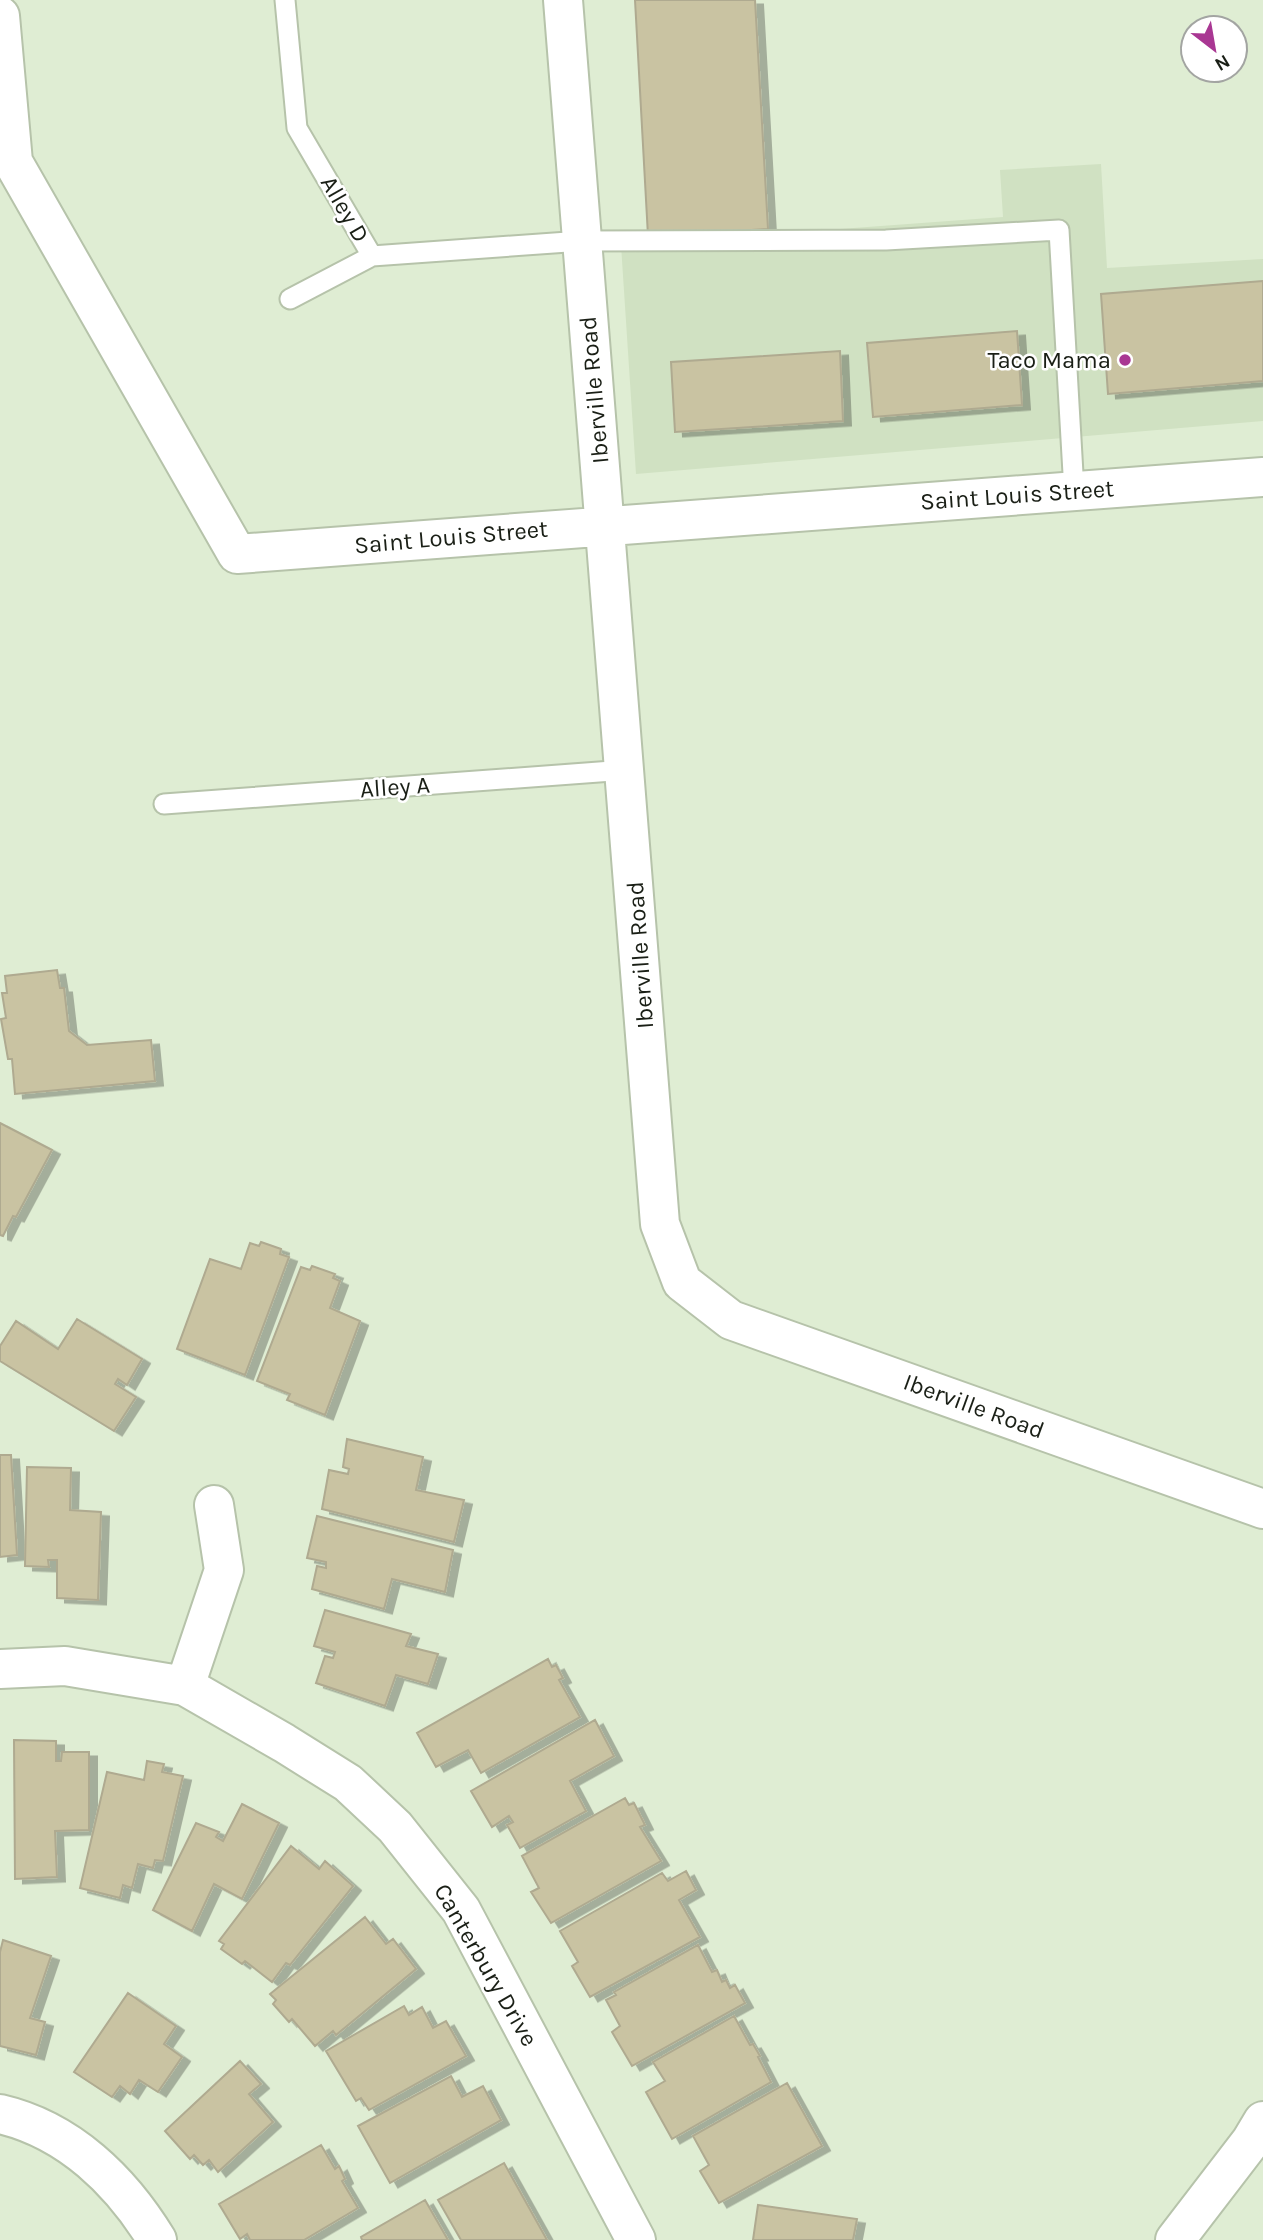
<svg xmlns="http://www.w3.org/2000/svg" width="1263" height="2240" font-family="Karla,sans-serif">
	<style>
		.built { fill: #d0e1c2 }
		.building { fill: #c9c3a2; stroke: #afaa90; stroke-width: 2; filter: url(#shadow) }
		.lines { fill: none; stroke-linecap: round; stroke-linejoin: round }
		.lane-casing { stroke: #b6c3aa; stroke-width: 23 }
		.street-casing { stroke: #b6c3aa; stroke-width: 42 }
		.secondary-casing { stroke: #b6c3aa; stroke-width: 42 }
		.lane { stroke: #fff; stroke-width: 19 }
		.street { stroke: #fff; stroke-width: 38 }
		.secondary { stroke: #fff; stroke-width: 38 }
		.poi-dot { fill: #a93793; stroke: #fff; stroke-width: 2.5 }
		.labels { text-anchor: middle; stroke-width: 5; stroke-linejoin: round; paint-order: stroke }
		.street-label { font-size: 24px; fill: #1a1f16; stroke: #fff }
		.poi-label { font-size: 24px; fill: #1a1f16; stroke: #fff; text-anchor: end }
	</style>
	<defs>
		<filter id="shadow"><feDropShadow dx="8" dy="4.5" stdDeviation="0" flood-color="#0004"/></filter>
	</defs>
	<rect width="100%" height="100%" fill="#dfedd3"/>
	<!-- built -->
	<path class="built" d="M1101,164l6,104 156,-9v162l-627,53 -15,-229 382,-28 -3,-47z"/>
	<!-- building -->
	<path class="building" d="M635,0h120l13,229 -120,7z
		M1263,281v100l-155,13 -7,-100z
		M1017,331l5,74 -149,12 -6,-74z
		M840,351l3,70 -168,11 -4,-70z
		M57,970l3,18h4l5,43 18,14 64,-5 4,41 -140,13 -3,-35h-4l-7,-40 5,-1 -4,-25h5l-2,-17z
		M0,1123l52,27 -36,67 -3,-1 -10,20 -3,-1z
		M261,1242l20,7 -1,5 9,3 -44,118 -68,-26 33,-90 31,10 9,-26 9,3z
		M312,1266l23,8 -2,4 7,3 -10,27 30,13 -35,94 -38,-15 3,-6 -33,-13 44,-114 9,3z
		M77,1319l65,40 -15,26 -9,-6 -3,5 21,13 -22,34 -114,-70v-15l16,-25 42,28z
		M347,1439l76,18 -7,33 48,10 -10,42 -132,-33 7,-39 19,4 1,-5 -6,-2z
		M0,1455h11l6,100 -17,2z
		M27,1467l44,1 -1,42 31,2 -3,88 -41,-2v-38h-9l1,7 -24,-1z
		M317,1516l136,34 -8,42 -53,-13 -8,30 -72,-20 5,-23 9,2v-6l-19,-4z
		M325,1610l86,24 -5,12 32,8 -10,30 -32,-9 -11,31 -69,-23 9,-27 8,2 2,-6 -21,-6z
		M548,1659l4,8 4,-2 7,13 -4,2 21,37 -99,56 -13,-23 -32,17 -19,-34z
		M595,1720l19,36 -44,25 16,30 -66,37 -13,-23 6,-3 -4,-6 -17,11 -21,-36z
		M14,1740l42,1v20h5l1,-9h27v78l-34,1 2,46 -42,2z
		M147,1761l17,3 -2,8 21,4 -20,85 -8,-1 -2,8 -15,-4 -6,24 -9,-3 -3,13 -40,-10 27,-116 37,8z
		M625,1798l4,7 5,-2 11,22 -5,2 21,34 -110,62 -20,-31 8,-4 -17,-32z
		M242,1804l37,19 -37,76 -28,-15 -22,47 -39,-21 43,-87 23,9 -3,5 7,4z
		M291,1846l28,23 6,-8 28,25 -63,79 -4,-2 -14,19 -27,-21 -3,3 -21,-15 3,-5 -5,-3z
		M686,1871l10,19 -17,10 21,37 -110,60 -18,-31 6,-4 -18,-31 102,-58 6,8z
		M365,1917l21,27 7,-5 23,30 -80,66 -3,-4 -18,15 -23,-27 -3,3 -16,-18 3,-4 -6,-6z
		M3,1940l48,16 -21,62 15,4 -9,33 -36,-9v-94z
		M698,1945l14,27 5,-2 5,12 4,-2 4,8 5,-3 10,18 -113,63 -20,-34 8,-6 -14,-26 10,-5 -2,-3z
		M128,1993l48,33 -12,18 18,13 -24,35 -19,-12 -9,14 -10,-8 -8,11 -38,-25z
		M404,2006l5,9 13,-8 11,21 13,-7 20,35 -97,54 -8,-12 -5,3 -30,-50z
		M734,2016l16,29 3,-1 7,12 -2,1 13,25 -99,57 -26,-47 19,-11 -12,-19z
		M240,2061l21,23 -12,10 24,28 -55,50 -9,-12 -6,5 -9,-10 -4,4 -25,-28z
		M451,2076l11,21 21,-11 18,34 -111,63 -32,-57z
		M787,2083l35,63 -103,57 -19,-32 9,-6 -16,-29z
		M321,2145l14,24 4,-3 6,13 -3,2 16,27 -54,32h-54l-3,-6 -7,5 -21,-35z
		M504,2163l43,77h-86l-23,-40z
		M425,2200l23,40h-86l-1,-3z
		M758,2205l99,14 -4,21h-100z"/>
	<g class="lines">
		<!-- lane casing -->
		<g class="lane-casing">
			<path id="lane" d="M285,0l12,128 75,128 210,-15 304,-1 173,-10 15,261
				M290,299l82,-43
				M164,804l462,-34"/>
		</g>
		<!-- street casing -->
		<g class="street-casing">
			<path id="street" d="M563,0l97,1224 22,58 49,38 532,189
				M0,16l13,146 224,392 1026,-77
				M0,1669l65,-3 120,20 99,57 64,40 47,44 66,83 175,330
				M185,1686l39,-116 -10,-65
				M0,2114c69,16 121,67 157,126"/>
		</g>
		<!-- secondary casing -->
		<g class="secondary-casing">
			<path id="secondary" d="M1175,2240l76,-99 12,-20"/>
		</g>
		<!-- lane -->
		<use href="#lane" class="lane"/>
		<!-- street -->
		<use href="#street" class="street"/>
		<!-- secondary -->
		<use href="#secondary" class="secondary"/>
	</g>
	<!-- markers -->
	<circle class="poi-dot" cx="1125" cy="360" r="7"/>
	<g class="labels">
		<!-- street labels -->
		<g class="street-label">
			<text transform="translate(345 209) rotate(60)" y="8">Alley D</text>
			<text transform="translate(594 390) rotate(-95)" y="8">Iberville Road</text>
			<text transform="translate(1017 495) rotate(-4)" y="8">Saint Louis Street</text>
			<text transform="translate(451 537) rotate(-5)" y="8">Saint Louis Street</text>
			<text transform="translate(395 787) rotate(-4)" y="8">Alley A</text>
			<text transform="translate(640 955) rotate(-94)" y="8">Iberville Road</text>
			<text transform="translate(974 1406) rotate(20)" y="8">Iberville Road</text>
			<text transform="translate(486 1965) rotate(60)" y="8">Canterbury Drive</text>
		</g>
		<!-- poi labels -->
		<g class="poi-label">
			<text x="1111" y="368">Taco Mama</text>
		</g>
	</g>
	<!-- north arrow -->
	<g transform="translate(1214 49) rotate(149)"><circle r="33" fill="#ffffff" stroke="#a3a5a2" stroke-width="2"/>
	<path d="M0-5L12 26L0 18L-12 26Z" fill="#a93793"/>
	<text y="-10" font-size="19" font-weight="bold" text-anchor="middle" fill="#1a1f16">N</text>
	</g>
</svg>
